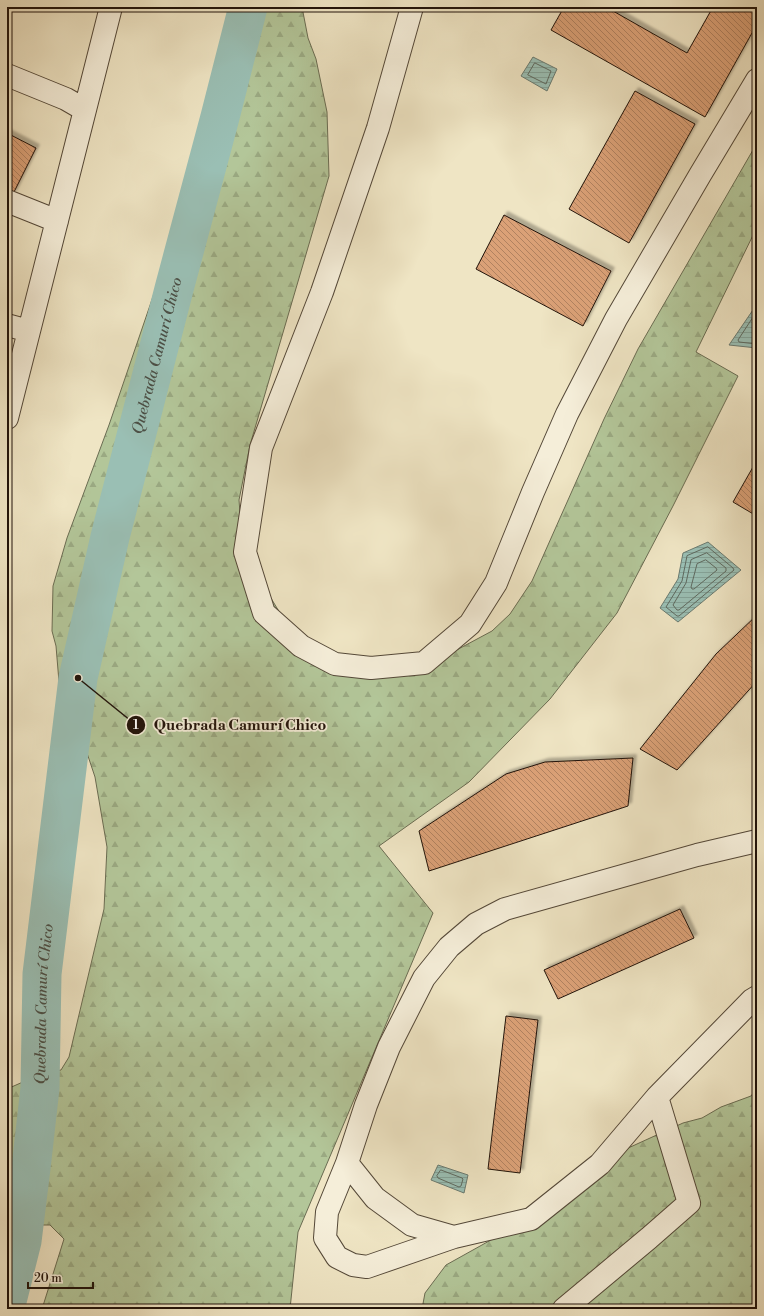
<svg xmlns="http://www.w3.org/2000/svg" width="764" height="1316" font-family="'Libre Bodoni',serif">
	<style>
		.forest { fill: url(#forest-firs); stroke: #6a6c52 }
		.water { fill: url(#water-rules); stroke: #6a7a70 }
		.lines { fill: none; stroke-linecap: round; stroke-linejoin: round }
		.shore { stroke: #5e695f; stroke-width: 1 }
		.river { stroke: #9abfb4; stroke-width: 39 }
		.building { fill: url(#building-back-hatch); stroke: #21130a; filter: url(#shadow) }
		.street-casing { stroke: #544838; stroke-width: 24 }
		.street { stroke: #f5eed9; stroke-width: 22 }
		.labels { text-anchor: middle; stroke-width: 3.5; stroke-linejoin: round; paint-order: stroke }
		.water-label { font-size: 15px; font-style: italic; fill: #4b4f46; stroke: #f5eed9 }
		.leader { fill: none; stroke: #21130a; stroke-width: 1.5 }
		.callout-dot { fill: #21130a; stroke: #f5eed9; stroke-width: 1.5 }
		.mark-label { font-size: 12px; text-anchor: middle; font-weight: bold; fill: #fff }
		.callout-label { font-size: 15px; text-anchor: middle; font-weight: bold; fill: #21130a; stroke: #f5eed9; stroke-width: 3.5; stroke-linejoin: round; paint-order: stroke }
	</style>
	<defs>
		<pattern id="forest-firs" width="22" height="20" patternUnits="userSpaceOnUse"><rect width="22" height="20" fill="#b3c699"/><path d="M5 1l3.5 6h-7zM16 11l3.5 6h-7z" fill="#9aa982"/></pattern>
		<pattern id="water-rules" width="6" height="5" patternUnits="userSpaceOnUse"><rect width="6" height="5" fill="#9abfb4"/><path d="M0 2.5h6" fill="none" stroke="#84a399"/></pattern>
		<pattern id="building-back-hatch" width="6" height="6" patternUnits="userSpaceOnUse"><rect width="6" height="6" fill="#dba177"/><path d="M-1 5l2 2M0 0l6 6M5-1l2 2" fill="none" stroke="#b18260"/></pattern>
		<filter id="shadow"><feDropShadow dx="3.5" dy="-3.5" stdDeviation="1" flood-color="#0004"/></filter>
	</defs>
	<rect width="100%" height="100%" fill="#efe5c4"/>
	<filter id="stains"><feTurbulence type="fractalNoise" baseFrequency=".005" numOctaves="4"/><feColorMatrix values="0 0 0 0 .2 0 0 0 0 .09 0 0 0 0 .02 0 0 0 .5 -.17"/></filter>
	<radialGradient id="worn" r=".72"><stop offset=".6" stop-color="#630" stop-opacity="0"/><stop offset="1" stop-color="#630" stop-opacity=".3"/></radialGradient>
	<!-- forest -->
	<path class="forest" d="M242,7h60l6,31 8,21 11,53 2,64 -79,269 -11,55 4,52 40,66 56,45 112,-10 41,-22 18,-17 22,-33 72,-162 34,-70 119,-206v84l-61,125 42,24 -65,130 -56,107 -67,86 -81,83 -90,64 54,67 -135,319 -8,77h-248l22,-70 -14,-14h-16l-27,10v-146l34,-15 20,-4 8,-13 35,-148 3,-62 -12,-70 -8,-24 -3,-15 -6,-16 -9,-10 -9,-18 -4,-48 -4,-15 1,-45 14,-48 42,-113 110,-321v-30z
		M757,1088v221h-335l3,-16 21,-28 115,-64 65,-52 57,-26 19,-5 19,-11 30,-11z"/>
	<!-- water -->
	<path class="water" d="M533,57l24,12 -10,22 -26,-15z
		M757,304v44l-28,-3z
		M708,542l33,28 -63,52 -18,-14 18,-29 5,-26z
		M438,1165l30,10 -4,18 -33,-13z"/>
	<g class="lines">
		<!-- shore -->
		<path class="shore" d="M535,63l16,8 -5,13 -18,-9z
			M757,311l-19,29 1,2 18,2
			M708,547l25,21 1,2 -55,46h-2l-11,-9 16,-26 5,-25z
			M707,553l19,15v3l-47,39h-2l-4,-5 13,-22 5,-23z
			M706,560l10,8 1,2 -23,19h-2l-1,-2 6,-23z
			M441,1170l21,8 1,1 -2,7 -2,1 -21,-9 -1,-2z"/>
		<!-- river -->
		<path class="river" id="s1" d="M7,1301l15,-60 9,-73 9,-80 2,-114 36,-296 32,-141 64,-248 46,-172 28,-110"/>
	</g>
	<!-- building -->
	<path class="building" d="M564,7h42l81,46 26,-46h44v17l-52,93 -154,-87z
		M635,91l60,33 -66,119 -60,-34z
		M7,133l29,15 -23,46 -6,-3z
		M504,215l107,56 -28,55 -107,-57z
		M757,460v52l-2,3 -22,-13z
		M757,615v66l-80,89 -37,-21 76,-95z
		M633,758l-5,48 -199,65 -10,-40 87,-57 39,-12z
		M680,909l14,29 -136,61 -14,-29z
		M506,1016l32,4 -18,153 -32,-4z"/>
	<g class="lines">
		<!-- street casing -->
		<g class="street-casing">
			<path id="street" d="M412,7l-34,121 -56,164 -61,156 -16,104 19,61 37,33 34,18 36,4 53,-5 46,-39 26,-41 37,-91 34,-78 49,-95 84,-144 57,-95
				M7,75l59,24 19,11
				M7,201l50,20
				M7,325l22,6
				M7,418l104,-411
				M347,1163l28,35 37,27 42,12 77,-18 69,-55 57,-67 95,-97 5,-3
				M454,1237l-87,30 -14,-2 -16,-8 -12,-19 2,-26 20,-49 19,-58 23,-58 35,-69 25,-31 27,-23 29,-15 192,-54 60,-14
				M564,1309l85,-71 40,-35 -32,-106"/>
		</g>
		<!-- street -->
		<use href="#street" class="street"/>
	</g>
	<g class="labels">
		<!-- water labels -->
		<g class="water-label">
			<text dy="5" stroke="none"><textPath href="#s1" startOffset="960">Quebrada Camurí Chico</textPath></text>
			<text dy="5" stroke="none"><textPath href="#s1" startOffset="300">Quebrada Camurí Chico</textPath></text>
		</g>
	</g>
	<!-- callouts -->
	<path class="leader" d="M78 678L136 725"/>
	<g class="callout-dot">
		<circle cx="78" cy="678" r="4"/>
		<circle cx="136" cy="725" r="10"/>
	</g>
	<g class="mark-label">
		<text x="136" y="729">1</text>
	</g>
	<g class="callout-label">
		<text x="240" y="730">Quebrada Camurí Chico</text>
	</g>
	<!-- margin -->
	<rect width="764" height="1316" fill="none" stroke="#efe5c4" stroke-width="24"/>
	<rect x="8" y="8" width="748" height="1300" fill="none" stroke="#21130a" stroke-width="2"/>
	<rect x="12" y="12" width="740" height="1292" fill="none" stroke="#21130a"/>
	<!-- scale -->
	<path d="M28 1282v6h65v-6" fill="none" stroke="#21130a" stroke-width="2"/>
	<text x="34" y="1282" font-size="12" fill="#21130a" stroke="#f5eed9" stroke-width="3" paint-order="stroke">20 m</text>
	<rect width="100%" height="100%" filter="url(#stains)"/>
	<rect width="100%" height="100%" fill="url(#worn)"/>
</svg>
